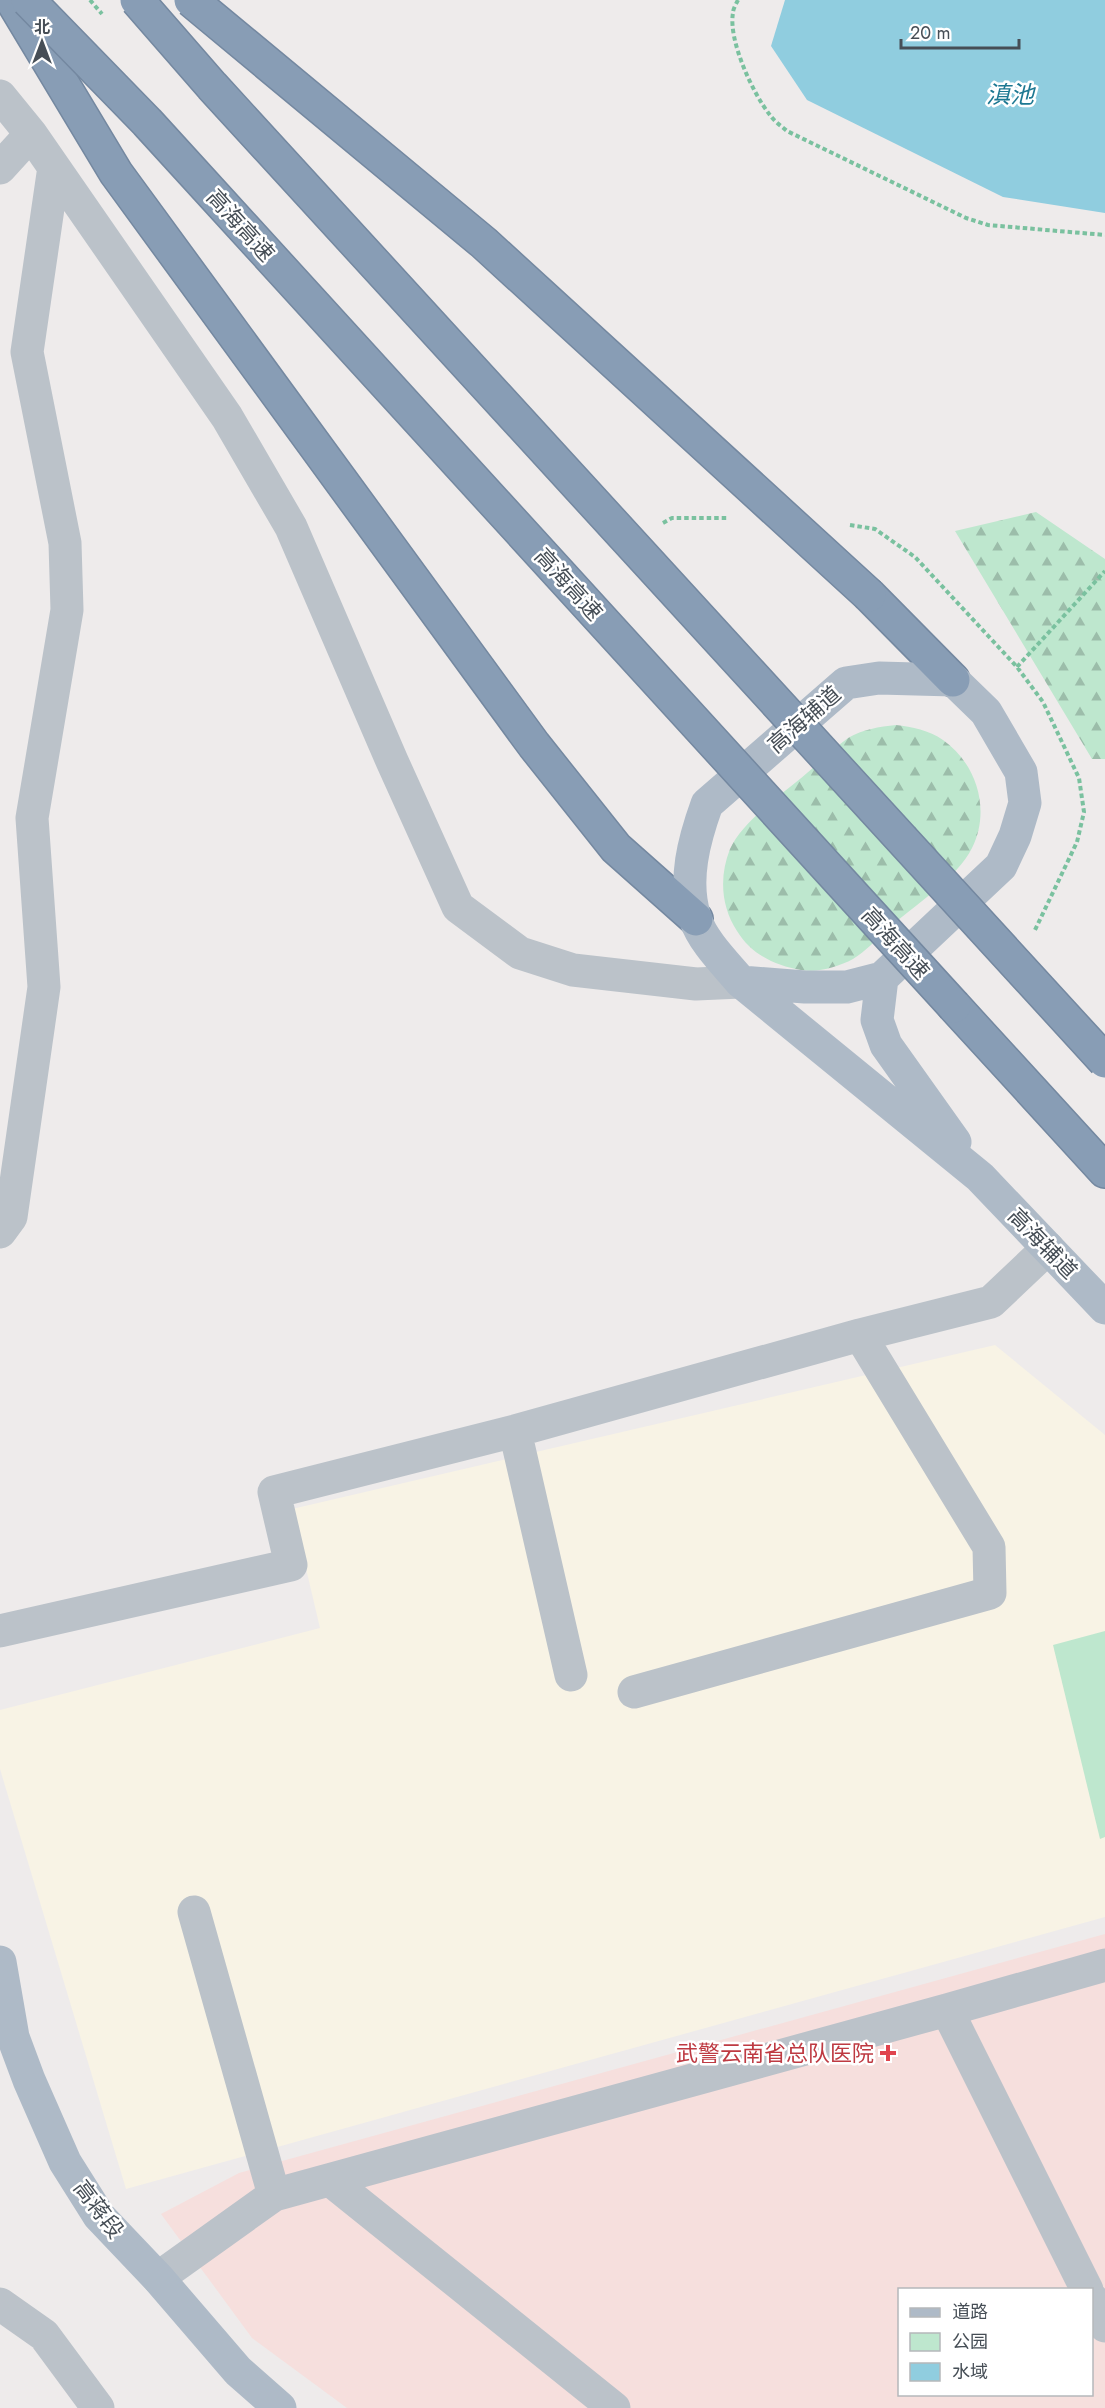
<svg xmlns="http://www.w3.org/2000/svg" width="1105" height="2408" font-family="Jost,'Noto Sans SC',sans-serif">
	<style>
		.commercial { fill: #f8f3e5 }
		.medical { fill: #f6dfdd; fill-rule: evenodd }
		.green { fill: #bee7ce }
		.forest { fill: url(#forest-firs) }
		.water { fill: #90cddf }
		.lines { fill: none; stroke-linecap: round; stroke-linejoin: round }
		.highway-casing { stroke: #7488a0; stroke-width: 36 }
		.path { stroke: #7ac19f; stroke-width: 4; stroke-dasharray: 4.5 3; stroke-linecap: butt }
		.minor { stroke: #bbc2c9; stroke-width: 33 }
		.major { stroke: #aebac7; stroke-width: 33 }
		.highway { stroke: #889db5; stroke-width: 33 }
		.highway-bridge-casing { stroke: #7488a0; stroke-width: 36; stroke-linecap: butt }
		.highway-bridge { stroke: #889db5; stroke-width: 33 }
		.health-dot { fill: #e0444e; stroke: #fff; stroke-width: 2 }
		.labels { text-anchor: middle; stroke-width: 5; stroke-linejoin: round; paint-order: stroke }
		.street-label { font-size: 22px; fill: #464e56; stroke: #fff }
		.health-label { font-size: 22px; fill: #be3a42; stroke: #fff; text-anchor: end }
		.water-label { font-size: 24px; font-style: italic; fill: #1d7892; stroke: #fff }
	</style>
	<defs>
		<pattern id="forest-firs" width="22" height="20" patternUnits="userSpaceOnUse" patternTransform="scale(1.5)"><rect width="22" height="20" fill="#bee7ce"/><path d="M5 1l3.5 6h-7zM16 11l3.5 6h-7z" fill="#9cbdaa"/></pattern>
	</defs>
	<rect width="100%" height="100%" fill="#eeebeb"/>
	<!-- commercial -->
	<path class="commercial" d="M995,1345l110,90v482l-979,272 -126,-420v-59l320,-82 -28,-119z"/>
	<!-- medical -->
	<path class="medical" d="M1105,1934v474h-758l-95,-70 -91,-124 78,-41zM900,2290h192v104h-192z"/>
	<!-- green -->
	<path class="green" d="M1105,1631v206l-5,2 -47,-194z"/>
	<!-- forest -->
	<path class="forest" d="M1036,512l69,47v200h-13l-137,-228z
		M896,725c16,2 33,5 47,15 34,24 48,70 29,108 -14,29 -60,60 -85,81 -10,10 -22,23 -34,30 -15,8 -35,14 -52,11 -26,-4 -50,-16 -64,-39 -16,-25 -18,-54 -7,-82 12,-28 53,-55 77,-76 13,-11 27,-25 41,-35 15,-9 31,-11 48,-13z"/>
	<!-- water -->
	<path class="water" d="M785,0h320v213l-102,-16 -196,-97 -36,-54z"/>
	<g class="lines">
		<!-- highway casing -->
		<g class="highway-casing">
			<path id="highway" d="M12,0l104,173 418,572 82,103 80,71
				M869,595l84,85
				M954,1006l151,165"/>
		</g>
		<!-- path -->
		<path class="path" d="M90,0l12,14
			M738,0c-2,4 -5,9 -5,13 -5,27 20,81 37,102 4,6 11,11 17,16l179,87 22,7 117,10
			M663,523l9,-5h57
			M850,525l25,4 40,28 102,110 26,35 36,76 5,34 -7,30 -42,88
			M1017,667l88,-96"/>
		<!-- minor -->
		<path class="minor" d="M0,96l31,38 196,283 64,110 101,234 66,146 62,46 53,17 123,14 45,-2
			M0,168l31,-34
			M0,1232l11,-15 33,-230 -12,-169 35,-208 -2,-67 -38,-191 27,-185
			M515,1431l56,244
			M0,1631l291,-66 -17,-73 241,-61 345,-96 131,-33 57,-54
			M634,1692l356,-99 -1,-46 -129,-212
			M194,1912l80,283
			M947,2010l140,280
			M330,2180l284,228
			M158,2278l116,-83 673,-185 158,-45
			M1092,2299l13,27
			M0,2304l44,31 54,73"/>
		<!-- major -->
		<path class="major" d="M879,678l74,2 33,32 35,60 4,31 -10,33 -14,30 -119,112 -35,9h-42l-64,-5c-16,-19 -38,-40 -46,-64 -12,-38 -1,-78 12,-114l139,-121z
			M882,978l-5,42 9,25 69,97
			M741,982l239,195 125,131
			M0,1962l13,75 16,43 36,82 34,54 59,62 80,93 42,37"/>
		<!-- highway -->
		<use href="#highway" class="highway"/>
		<!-- highway-bridge casing -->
		<g class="highway-bridge-casing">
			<path id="highway-bridge" d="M28,0l119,122 807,884
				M137,0l75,86 893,975
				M191,0l293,243 385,352"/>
		</g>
		<!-- highway-bridge -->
		<use href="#highway-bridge" class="highway-bridge"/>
	</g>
	<!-- markers -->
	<path class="health-dot" d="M885 2044h6v6h6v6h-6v6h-6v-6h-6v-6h6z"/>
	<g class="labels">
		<!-- street labels -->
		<g class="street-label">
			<text transform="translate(241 225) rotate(48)" y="8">高海高速</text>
			<text transform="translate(569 584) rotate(48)" y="8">高海高速</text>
			<text transform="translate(804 719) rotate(-41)" y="8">高海辅道</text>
			<text transform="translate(896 943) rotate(48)" y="8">高海高速</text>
			<text transform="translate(1043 1243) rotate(46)" y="8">高海辅道</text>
			<text transform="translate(99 2209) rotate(53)" y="8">高蒋段</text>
		</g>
		<!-- health labels -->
		<g class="health-label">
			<text x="874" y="2061">武警云南省总队医院</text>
		</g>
		<!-- water labels -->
		<g class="water-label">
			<text x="1010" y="103">滇池</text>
		</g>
	</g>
	<!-- legend -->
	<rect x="898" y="2288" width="195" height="108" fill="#ffffff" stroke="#b5b8bb" stroke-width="1.5"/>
	<rect x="910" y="2308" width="30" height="9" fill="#aebac7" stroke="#b5b8bb" stroke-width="1.5"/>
	<text x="952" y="2318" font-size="18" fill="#464e56">道路</text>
	<rect x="910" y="2333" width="30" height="18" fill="#bee7ce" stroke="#b5b8bb" stroke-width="1.5"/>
	<text x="952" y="2348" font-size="18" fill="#464e56">公园</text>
	<rect x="910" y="2363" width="30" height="18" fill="#90cddf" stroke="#b5b8bb" stroke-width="1.5"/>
	<text x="952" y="2378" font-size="18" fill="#464e56">水域</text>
	<!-- north arrow -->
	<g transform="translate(42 42)" stroke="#ffffff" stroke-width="4.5" paint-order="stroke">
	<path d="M0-4.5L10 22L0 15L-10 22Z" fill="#464e56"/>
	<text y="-9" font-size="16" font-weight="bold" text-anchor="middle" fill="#464e56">北</text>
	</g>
	<!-- scale -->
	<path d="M901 39v9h118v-9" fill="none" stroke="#464e56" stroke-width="3"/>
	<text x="910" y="39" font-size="18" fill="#464e56" stroke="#ffffff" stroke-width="4.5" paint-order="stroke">20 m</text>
</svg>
